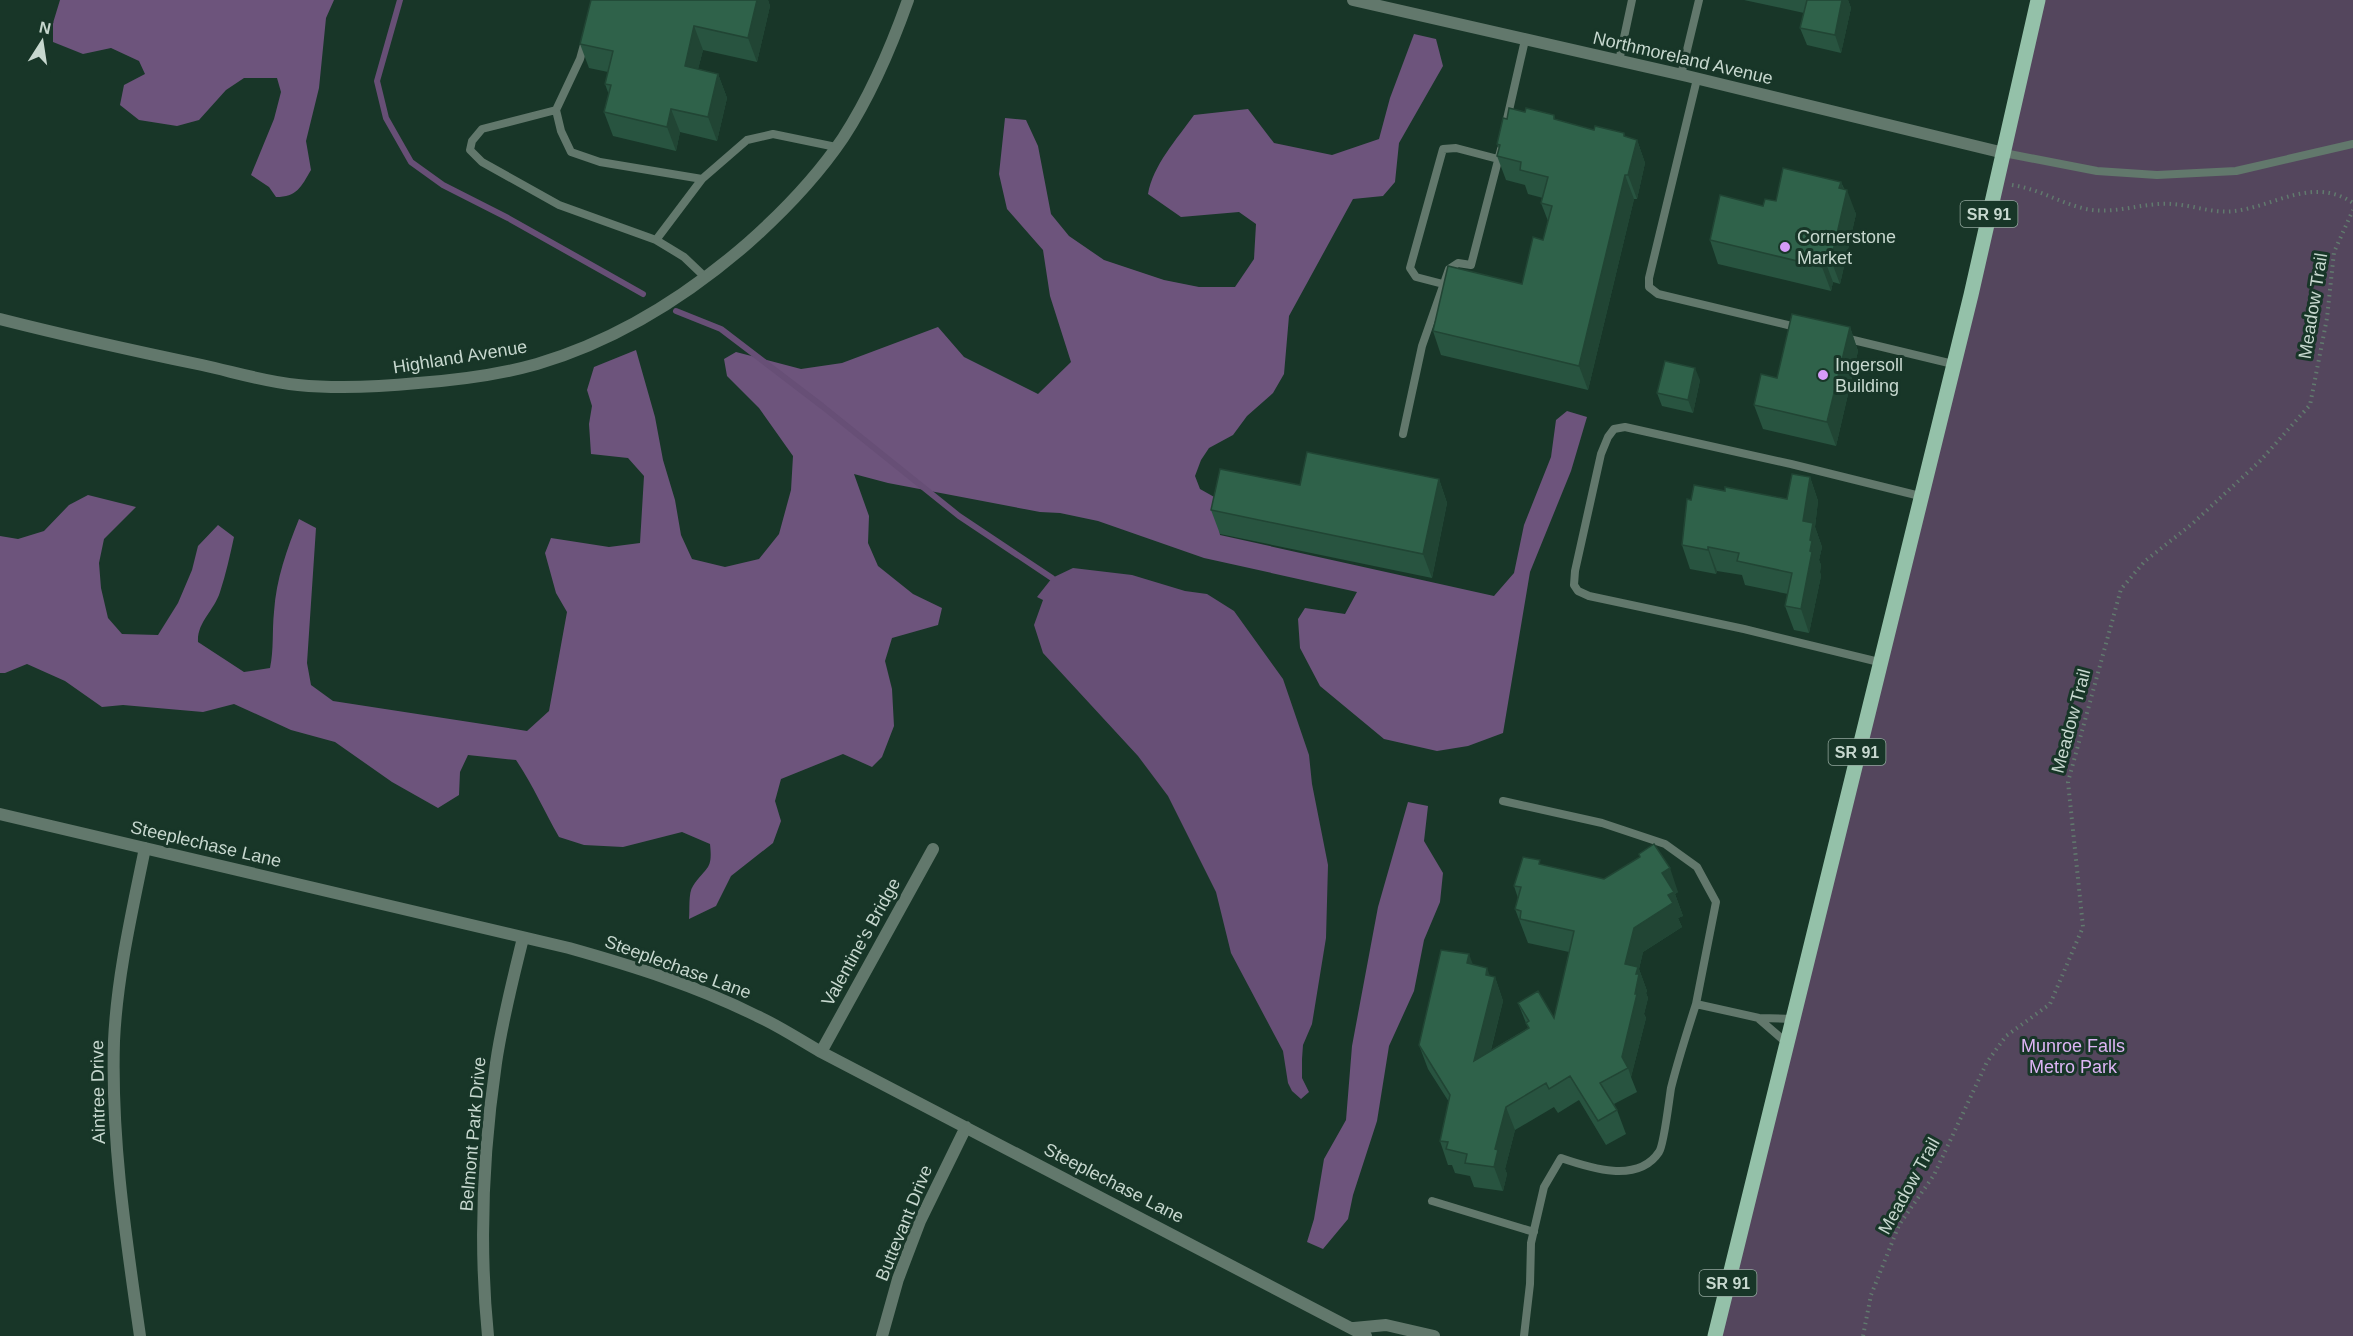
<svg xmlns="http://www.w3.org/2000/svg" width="2353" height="1336" font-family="Helvetica,sans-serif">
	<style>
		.green { fill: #54465d }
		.forest { fill: #6d547c }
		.water { fill: #674f76 }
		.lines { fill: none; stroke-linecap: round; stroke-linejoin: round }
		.stream { stroke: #674f76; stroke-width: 6 }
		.path { stroke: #617a6e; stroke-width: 4; stroke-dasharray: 1.5 4.5; stroke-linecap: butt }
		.service { stroke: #62786c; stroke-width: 8 }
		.minor { stroke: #62786c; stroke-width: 12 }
		.tertiary { stroke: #62786c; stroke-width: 12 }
		.primary { stroke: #94c1a9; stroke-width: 15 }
		.wall { fill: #285440 }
		.shaded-wall { fill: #214534 }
		.building { fill: #2f624a; stroke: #214534; stroke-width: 1.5 }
		.poi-dot { fill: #d69bf9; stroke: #183628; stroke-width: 2 }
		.labels { text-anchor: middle; stroke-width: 6; stroke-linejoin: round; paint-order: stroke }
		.shield { fill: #183628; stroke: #92a79d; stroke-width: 1.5 }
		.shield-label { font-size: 16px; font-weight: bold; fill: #c7d8cf }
		.street-label { font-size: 18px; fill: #c7d8cf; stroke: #183628 }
		.poi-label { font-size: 18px; fill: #c7d8cf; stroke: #183628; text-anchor: start }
		.park-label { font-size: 18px; fill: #ddb5f5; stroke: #183628 }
	</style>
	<rect width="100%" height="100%" fill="#183628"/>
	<!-- green -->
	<path class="green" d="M2038,0h315v1336h-638z"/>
	<!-- forest -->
	<path class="forest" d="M60,0h274l-8,18 -7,70 -13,53 5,29c-10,17 -14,27 -35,27l-7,-10 -18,-12 23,-56 7,-27 -4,-14h-33l-18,12 -27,30 -22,6 -38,-6 -19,-15 4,-20 21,-11 -6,-13 -28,-13 -28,6 -30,-12v-19z
		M1414,34l22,5 7,27 -44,77 -4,39 -12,14 -30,3 -64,117 -5,58 -11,19 -26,23 -14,19 -24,13 -8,12 -6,16 5,13 16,9 4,37 274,61 20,-23 10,-48 27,-68 5,-37 11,-9 20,6 -16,54 -41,101 -27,161 -35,13 -31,5 -53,-12 -64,-53 -20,-38 -2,-29 7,-11 40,6 12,-22 -153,-34 -106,-37 -38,-8 -20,-1 -152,-29 -34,-9 15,42 -1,27 10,23 35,28 29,14 -4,17 -46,13 -7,23 7,28 2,37 -12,31 -10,10 -29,-13 -62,25 -6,22 6,20 -8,22 -42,33 -15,30 -27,13c1,-9 -1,-26 4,-33 13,-20 20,-15 17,-42l-28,-12 -59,15 -39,-2 -25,-8c-15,-26 -26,-52 -43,-77l-48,-5 -8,17 -1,23 -21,13 -46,-26 -57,-40 -44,-12 -57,-26 -31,8 -80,-7 -21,2 -37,-26 -38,-17 -22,9h-5v-137l18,3 26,-8 25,-26 19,-10 48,12 -32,32 -5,24 2,25 7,30 14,16 36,1 20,-32 14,-33 6,-24 20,-21 16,12c-4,18 -8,37 -14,55 -6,19 -23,30 -22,50l46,30 26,-4c4,-19 2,-37 4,-56 2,-33 13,-63 25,-93l17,9 -9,135 4,22 22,16 194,30 22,-20 18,-99 -11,-19 -11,-40 6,-15 58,9 31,-4 4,-67 -16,-18 -37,-4 -2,-30 3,-18 -5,-16 7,-23 42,-17 19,67 8,43 12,40 6,35 11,24 33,8 34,-8 20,-25 12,-44 2,-34 -34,-48 -32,-32 -3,-17 12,-7 65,17 41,-6 96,-36 26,30 74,37 33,-32 -21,-66 -7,-46 -36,-41 -8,-35 6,-56 21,2 12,26 13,68 18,22 35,24 60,20 35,7h36l19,-28 2,-35 -17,-12 -58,5 -33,-23c5,-29 29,-55 46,-79l54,-6 26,34 58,12 47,-16 11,-41z
		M1408,802l20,4 -4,35 19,32 -3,29 -16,38 -10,51 -25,55 -12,75 -24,74 -5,24 -25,30 -16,-7 7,-23 10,-60 22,-39 6,-74 26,-139z"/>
	<!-- water -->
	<path class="water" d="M1073,568l59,7 53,16 22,3 27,17 49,68 26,76 3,29 16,81 -2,73 -14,86 -9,21 -1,14v19l7,14 -8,7 -9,-8 -4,-8 -5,-32 -52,-98 -15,-61 -48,-96 -30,-40 -95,-103 -9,-28 9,-25 -6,-3 15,-19z"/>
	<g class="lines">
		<!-- stream -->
		<path class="stream" d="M400,0l-23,81 9,37 25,44 32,23 65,33 135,76
			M676,311l45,18 101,77 137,110 93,62"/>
		<!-- path -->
		<path class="path" d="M2012,185c27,4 48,18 74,24 29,6 57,-7 86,-5 21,1 41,10 63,7 40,-5 79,-35 118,-8
			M1863,1336l8,-41 28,-70 35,-50 53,-113 19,-26 44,-32 33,-77 -15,-145 53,-193 24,-28 47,-37 68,-63 50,-56 17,-87 7,-66 19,-42"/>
		<!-- service -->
		<path class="service" d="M585,41l-5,18 -24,51 5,21 10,21 29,10 102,17 45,-39 26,-6 63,13
			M1619,61l13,-61
			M1681,75l18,-75
			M1697,79l-48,199v9l9,7 142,34
			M556,110l-74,19 -10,12 -2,9 12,12 77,43 97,35 28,17 22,21
			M1507,119l18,-79
			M2004,153l93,18 60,4 79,-4 117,-27
			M656,240l46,-61
			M1443,284l-27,-7 -6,-9 33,-119 13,-1 42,11
			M1845,338l108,26
			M1403,434l19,-88 27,-77 9,-6 13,2 30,-116
			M1879,662l-135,-33 -155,-33 -11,-5 -4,-6 1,-14 26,-117 7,-17 6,-8 11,-2 166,37 129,32
			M1503,801l99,22 63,21 32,23 19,35 -20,102
			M1759,1019l29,25
			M1432,1201l102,31
			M1524,1336l6,-52 1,-41 13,-56 17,-29c29,10 77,26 98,-6 5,-7 10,-52 12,-64 7,-28 16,-56 25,-84l63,14 35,1"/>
		<!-- minor -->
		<path class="minor" d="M0,319c67,17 135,32 202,46 32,7 64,17 96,20 40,4 80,2 120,-2 40,-3 80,-8 119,-19 78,-23 150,-68 211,-121 36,-32 68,-65 95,-105 28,-43 48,-90 65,-138
			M0,814l569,134c64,18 128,38 188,68 22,10 43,24 64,36l545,284
			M821,1052l112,-203
			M1354,1328l32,-3 48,11
			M140,1336c-14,-98 -29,-195 -26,-295 3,-65 18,-129 31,-193
			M488,1336c-9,-90 -5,-184 8,-273 6,-42 17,-84 27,-125
			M882,1336l16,-57 22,-58 46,-94"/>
		<!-- tertiary -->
		<path class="tertiary" d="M1353,0l334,76 317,77"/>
		<!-- primary -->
		<path class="primary" d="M1715,1336l256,-1041 67,-295"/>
	</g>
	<!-- wall -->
	<path class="wall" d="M591,0h177l2,6 -13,56 -54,-12 -5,19 20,5 9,24 -10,43 -37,-9 -4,19 -63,-15 -9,-24 5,-17 -4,-11 3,-12 -19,-4 -9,-24z
		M1744,0h104l3,8 -10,45 -34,-8 -7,-17 4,-15z
		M1525,112l29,3 1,4 39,11 30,3 1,4 12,3 8,23 -8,36h-3l-46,191 -147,-35 -8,-24 89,-47 21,-44 5,-19 -7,-18 2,-5 -15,-4 -3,-9 -19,-5 -9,-24 2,-7 -2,-5 10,-25z
		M1841,182l15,32 -16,70 -7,-2 -2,9 -113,-27 -8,-24 53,-34z
		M1850,327l8,24 -22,95 -73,-17 -9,-24 23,-27z
		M1700,380l-7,33 -31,-7 -5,-13z
		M1810,477l8,24 -3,26 7,20 -3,13 2,5 -1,7 1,4 -12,57 -15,-3 -9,-24 3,-12 -43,-9 -3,-10 -25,-4 -1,3 -26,-5 -8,-24 9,-45 96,-1z
		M1439,479l8,24 -15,75 -212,-44 -9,-24z
		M1639,854l39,38 -3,2 8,22 -5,2 4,9 -39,25 -4,17 8,22 -1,2 2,5 -4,16 2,4 -15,59 6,15 -23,12 3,6 9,24 -20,11 -27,-45 -21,13 -4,-6 -39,23 -10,39 2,5 -4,17 -29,-4 -4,-11 -15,-3 -3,-8h-4l-8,-24 9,-39 -21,-33 -9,-24 53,-81 18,12 5,1 8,24 -12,49 37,-22 -10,-25 36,15 15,-66 -41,-9 -13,-34 3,-11 -4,-12 27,-21 63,14 36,-22z"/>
	<!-- shaded-wall -->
	<path class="shaded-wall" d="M757,0h11l2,6 -13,56 -9,-24z
		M1842,0h6l3,8 -10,45 -6,-18z
		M694,26l9,24 -10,39 -8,-23z
		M718,74l9,24 -10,43 -9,-24z
		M671,109l9,23 -4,19 -9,-24z
		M1624,133l8,25 5,-18 8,23 -8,36 -9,-24z
		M1625,175l9,24 -46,191 -9,-24z
		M1841,182l5,14 1,-6 9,24 -16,70 -9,-24z
		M1824,258l9,24 -2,9 -9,-24z
		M1850,327l8,24 -22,95 -9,-24z
		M1695,368l5,12 -7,33 -5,-13z
		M1810,477l8,24 -3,26 7,20 -3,13 2,5 -1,7 1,4 -12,57 -8,-24 2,-88z
		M1439,479l8,24 -15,75 -9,-24z
		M1708,547l9,24 -1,3 -8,-24z
		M1670,868l8,24 -3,2 8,22 -5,2 4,9 -39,25 -4,17 8,22 -1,2 2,5 -4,16 2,4 -15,59 -3,-9 -6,-11 13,-63 -10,-30 9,-36 28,-55z
		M1469,954l9,24 -11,-15z
		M1487,968l6,16 2,-7 8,24 -21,84 -8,-24z
		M1506,1107l9,23 -10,39 2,5 -4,17 -9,-24 1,-18z"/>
	<!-- building -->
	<path class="building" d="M591,0h166l-9,38 -54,-12 -9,40 33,8 -10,43 -37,-8 -4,18 -63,-15 7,-27 -6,-1 8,-33 -33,-7z
		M1807,0h35l-7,35 -35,-7z
		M1509,108l16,4 1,-4 28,7v4l40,11 1,-4 29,7v3l13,4 -9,35h-3l-46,191 -146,-35 15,-65 74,18 11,-47 10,3 9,-34 -11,-3 7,-26 -28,-7 1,-8 -24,-6 3,-11 -3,-1 6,-26 4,1z
		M1783,168l58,14 -2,6 8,2 -16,70 -7,-2 -2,9 -112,-27 10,-45 43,11 2,-7 11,2z
		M1792,314l58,13 -23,95 -73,-17 7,-31 16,4z
		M1665,361l30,7 -7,32 -31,-7z
		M1307,452l132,27 -16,75 -212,-44 9,-41 80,16z
		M1792,474l18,3 -7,44 10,2 -3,17 2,1 -2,10 2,1 -11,57 -16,-3 7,-33 -55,-12 2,-8 -31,-6v3l-26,-5 5,-46 4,1 3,-15 31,6v-4l62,12z
		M1654,844l16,24 -8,5 12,19 -6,3 5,8 -39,25 -9,36 13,3 -2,7h3l-4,20h2l-15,63 6,11 -28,15 17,27 -19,11 -28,-45 -21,13 -3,-6 -40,24 -11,42 3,1 -4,17 -29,-4 2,-9 -21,-5 2,-7 -8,-1 10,-46 -31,-50 22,-95 28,4 -2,9 20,5 -1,7 9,2 -21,84 55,-33 -3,-5 3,-2 -11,-18 20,-12 16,27 20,-87 -54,-12 1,-8 -6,-2 6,-22 -7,-1 9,-29 17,3 -1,4 65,15 36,-22 -1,-3z"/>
	<!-- markers -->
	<g class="poi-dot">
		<circle cx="1785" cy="247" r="6"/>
		<circle cx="1823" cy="375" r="6"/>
	</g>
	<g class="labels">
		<!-- shield labels -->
		<g class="shield">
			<rect x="1960.5" y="201" width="57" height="26" rx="4.5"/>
			<rect x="1828.5" y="739" width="57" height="26" rx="4.5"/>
			<rect x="1699.5" y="1270" width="57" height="26" rx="4.5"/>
		</g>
		<g class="shield-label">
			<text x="1989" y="220">SR 91</text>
			<text x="1857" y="758">SR 91</text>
			<text x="1728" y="1289">SR 91</text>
		</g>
		<!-- street labels -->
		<g class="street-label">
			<text transform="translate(1683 58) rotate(13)" y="6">Northmoreland Avenue</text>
			<text transform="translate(2313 306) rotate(-81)" y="6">Meadow Trail</text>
			<text transform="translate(460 357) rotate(-9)" y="6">Highland Avenue</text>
			<text transform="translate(2071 721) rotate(-75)" y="6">Meadow Trail</text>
			<text transform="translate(206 844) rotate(13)" y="6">Steeplechase Lane</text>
			<text transform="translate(861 942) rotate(-61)" y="6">Valentine's Bridge</text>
			<text transform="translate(678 967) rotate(20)" y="6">Steeplechase Lane</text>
			<text transform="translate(98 1092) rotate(-91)" y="6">Aintree Drive</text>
			<text transform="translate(473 1134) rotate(-85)" y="6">Belmont Park Drive</text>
			<text transform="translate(1114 1183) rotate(27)" y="6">Steeplechase Lane</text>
			<text transform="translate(1909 1186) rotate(-61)" y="6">Meadow Trail</text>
			<text transform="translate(904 1223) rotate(-68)" y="6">Buttevant Drive</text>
		</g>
		<!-- poi labels -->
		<g class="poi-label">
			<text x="1797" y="243">Cornerstone<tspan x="1797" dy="21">Market</tspan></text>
			<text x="1835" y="371">Ingersoll<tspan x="1835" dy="21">Building</tspan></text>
		</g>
		<!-- park labels -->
		<g class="park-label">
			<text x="2073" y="1052">Munroe Falls<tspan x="2073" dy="21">Metro Park</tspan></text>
		</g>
	</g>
	<!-- north arrow -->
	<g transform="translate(42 42) rotate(12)" stroke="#183628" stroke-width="4.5" paint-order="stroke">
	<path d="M0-4.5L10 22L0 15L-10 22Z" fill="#c7d8cf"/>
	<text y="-9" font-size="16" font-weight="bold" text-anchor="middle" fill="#c7d8cf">N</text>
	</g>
</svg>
